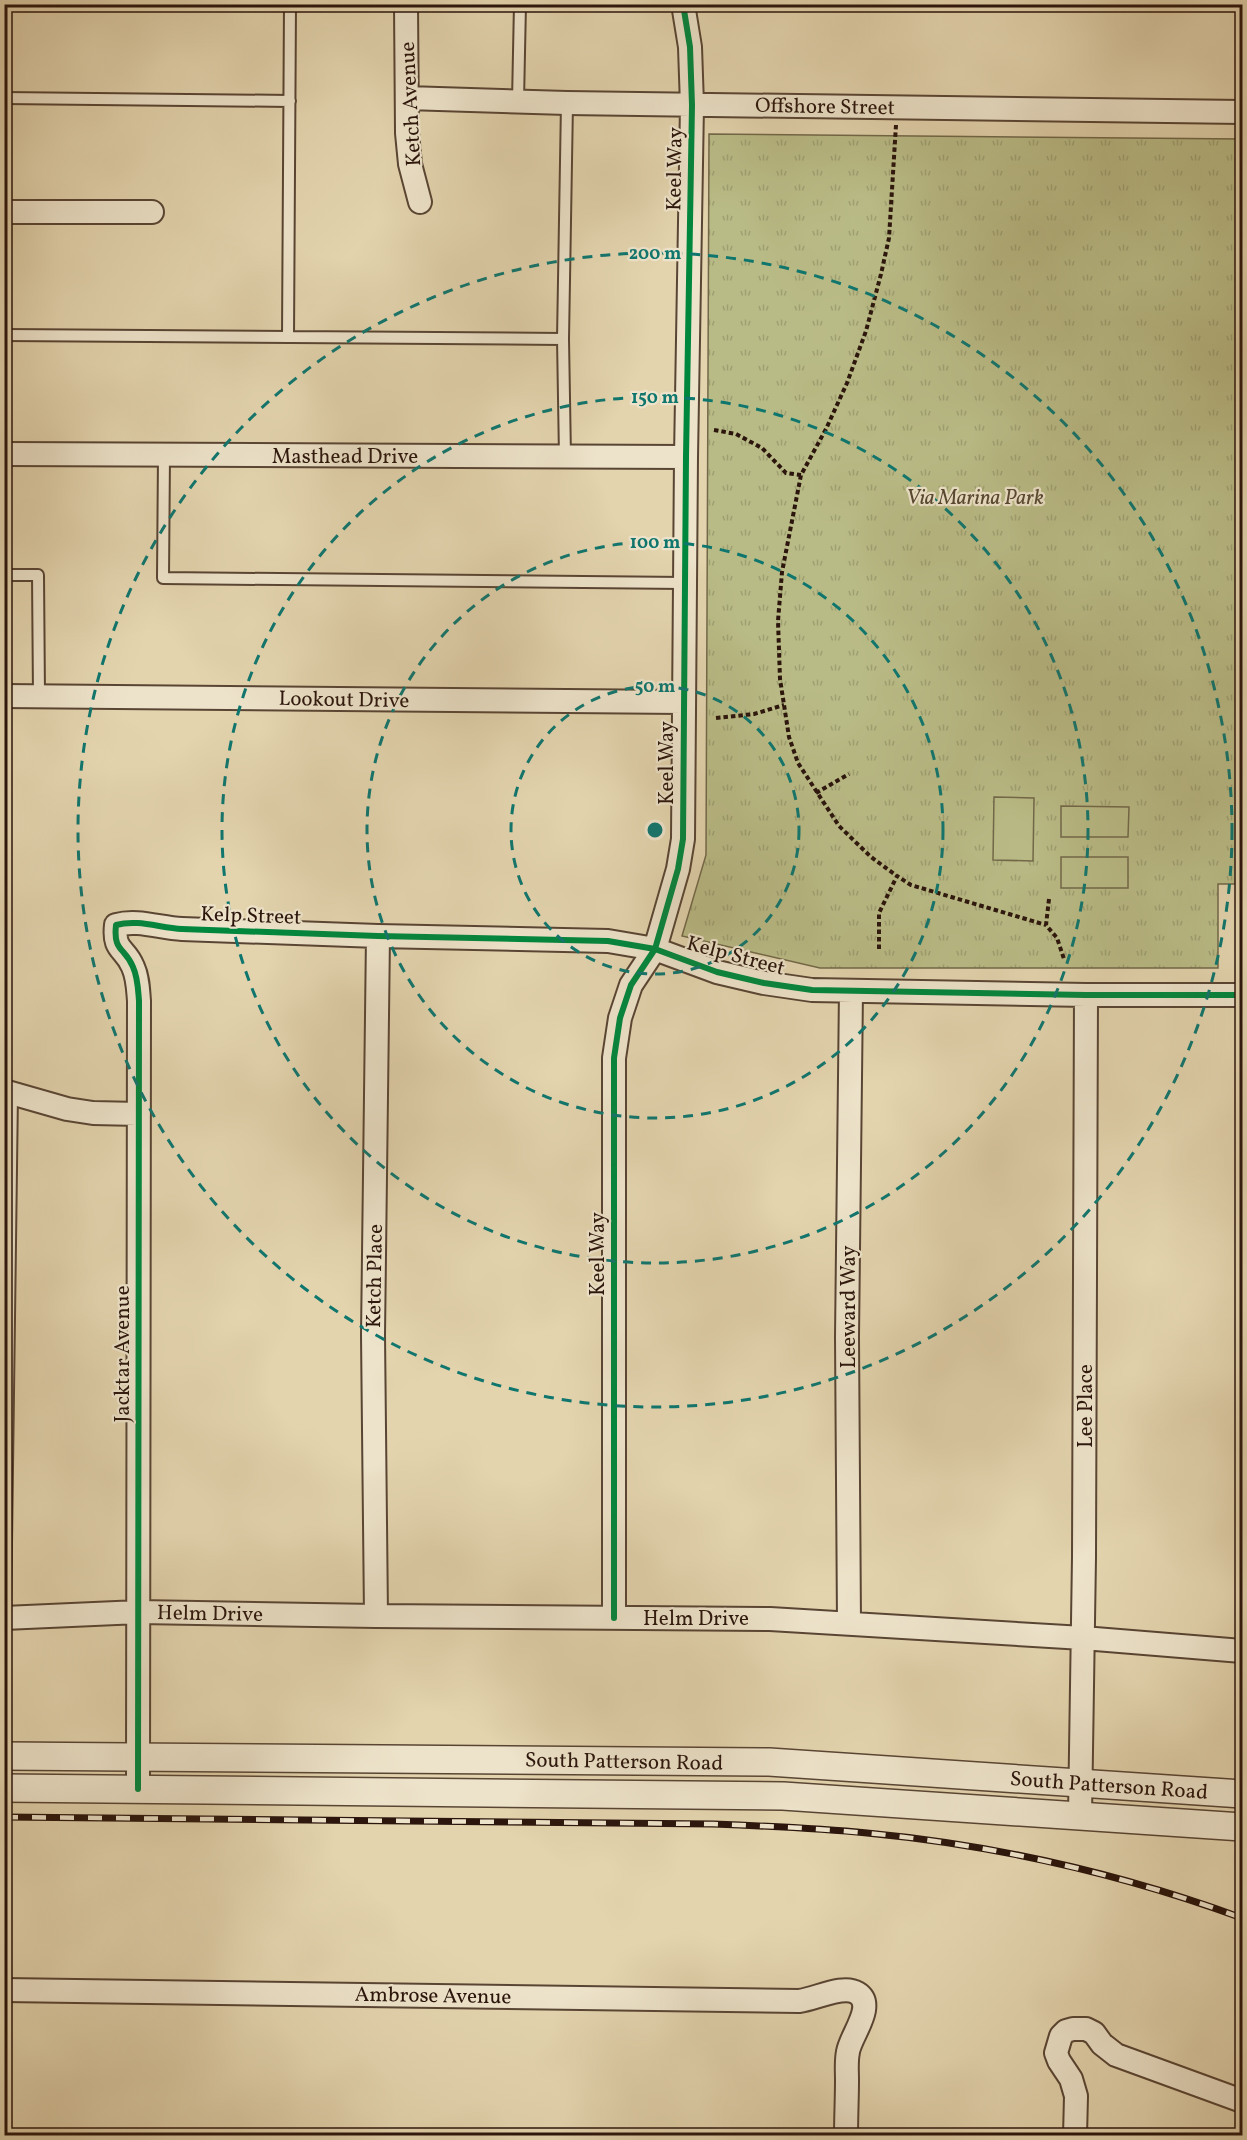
<svg xmlns="http://www.w3.org/2000/svg" width="1247" height="2140" font-family="Vollkorn,serif">
	<style>
		.grass { fill: url(#grass-tufts); stroke: #726849; stroke-width: 1.5 }
		.pitch { fill: #b9bb86; stroke: #726849; stroke-width: 1.5 }
		.lines { fill: none; stroke-linecap: round; stroke-linejoin: round }
		.service-casing { stroke: #594534; stroke-width: 14 }
		.minor-casing { stroke: #594534; stroke-width: 26 }
		.tertiary-casing { stroke: #594534; stroke-width: 30 }
		.path { stroke: #2b150c; stroke-width: 4; stroke-dasharray: 4.5 3; stroke-linecap: butt }
		.service { stroke: #ede3ca; stroke-width: 10 }
		.minor { stroke: #ede3ca; stroke-width: 22 }
		.tertiary { stroke: #ede3ca; stroke-width: 27 }
		.rail-casing { stroke: #2b150c; stroke-width: 7 }
		.rail { stroke: #ede3ca; stroke-width: 4.5; stroke-dasharray: 14; stroke-linecap: butt }
		.cycleway-casing { stroke: #ede3ca; stroke-width: 10 }
		.cycleway { stroke: #00873e; stroke-width: 6 }
		.ring { fill: none; stroke: #0f766e; stroke-width: 3; stroke-dasharray: 10 8 }
		.labels { text-anchor: middle; stroke-width: 4.5; stroke-linejoin: round; paint-order: stroke }
		.street-label { font-size: 21px; fill: #2b150c; stroke: #ede3ca }
		.park-label { font-size: 21px; font-style: italic; fill: #564731; stroke: #ede3ca }
		.centre { fill: #0f766e; stroke: #ede3ca; stroke-width: 3 }
		.ring-label { font-size: 18px; text-anchor: middle; font-weight: bold; fill: #0f766e; stroke: #ede3ca; stroke-width: 4.5; stroke-linejoin: round; paint-order: stroke }
	</style>
	<defs>
		<pattern id="grass-tufts" width="24" height="20" patternUnits="userSpaceOnUse" patternTransform="scale(1.5)"><rect width="24" height="20" fill="#b9bb86"/><path d="M3 7l-1-3M5 7V3M7 7l1-3M15 17l-1-3M17 17v-4M19 17l1-3" fill="none" stroke="#9fa072"/></pattern>
	</defs>
	<rect width="100%" height="100%" fill="#e3d4ae"/>
	<filter id="stains"><feTurbulence type="fractalNoise" baseFrequency=".00333" numOctaves="4"/><feColorMatrix values="0 0 0 0 .2 0 0 0 0 .09 0 0 0 0 .02 0 0 0 .5 -.17"/></filter>
	<radialGradient id="worn" r=".72"><stop offset=".6" stop-color="#630" stop-opacity="0"/><stop offset="1" stop-color="#630" stop-opacity=".3"/></radialGradient>
	<!-- grass -->
	<path class="grass" d="M709,134l533,5v745h-24v84h-398l-138,-32 24,-81z"/>
	<!-- pitch -->
	<path class="pitch" d="M994,797l40,1 -1,63 -40,-1z
		M1061,806l68,1 -1,30h-67z
		M1061,857h67v31h-67z"/>
	<g class="lines">
		<!-- service casing -->
		<g class="service-casing">
			<path id="service" d="M4,98l286,3
				M518,101l2,-97
				M4,335l559,4
				M288,337l2,-333
				M164,455l-1,123 521,5
				M565,457l-2,-118 4,-236
				M4,575h34l1,121
				M5,1618l7,-525"/>
		</g>
		<!-- minor casing -->
		<g class="minor-casing">
			<path id="minor" d="M406,4l1,129 3,31 10,38
				M407,98l160,5 675,9
				M4,212h148
				M4,454l682,3
				M4,696l679,6
				M4,1091l63,18 26,4 46,1
				M376,1616l-3,-281 5,-399
				M4,1618l135,-6 237,4 394,3 313,19 159,13
				M614,1618v-560l6,-40 11,-33 24,-36 23,-80 5,-30 3,-382 6,-352 -2,-58 -7,-43
				M849,1623l-2,-286 4,-346
				M138,1789l1,-788c-1,-12 -1,-23 -6,-34 -8,-20 -20,-15 -17,-42 22,-6 44,3 66,4l196,7 230,5 47,8 62,23 47,11 48,7 274,5h156
				M1080,1816l4,-259 2,-562
				M4,1990l795,11c17,-2 44,-17 58,-8 20,12 -7,43 -9,59 -2,9 -1,19 -1,28 0,18 -1,37 -1,56
				M1075,2136l1,-40 -5,-17 -12,-18 -3,-8 5,-17 5,-5 7,-2h13l8,4 8,11 14,11 126,46"/>
		</g>
		<!-- tertiary casing -->
		<g class="tertiary-casing">
			<path id="tertiary" d="M4,1756l765,6 473,32
				M4,1788l779,8 459,31"/>
		</g>
		<!-- path -->
		<path class="path" d="M896,125l-7,113 -8,36 -15,57 -19,52 -21,46 -25,46 -19,97 -4,49 2,58 9,58 9,26 41,63 32,31 26,19
			M714,430l22,4 26,14 24,25 15,2
			M716,718l38,-4 30,-9
			M816,793l33,-19
			M1049,899l-3,26 11,13 7,21
			M879,949v-36l18,-37 14,9 135,40"/>
		<!-- service -->
		<use href="#service" class="service"/>
		<!-- minor -->
		<use href="#minor" class="minor"/>
		<!-- tertiary -->
		<use href="#tertiary" class="tertiary"/>
		<!-- rail casing -->
		<g class="rail-casing">
			<path id="rail" d="M4,1817l709,7c51,2 102,4 154,9 127,12 255,41 375,85"/>
		</g>
		<!-- rail -->
		<use href="#rail" class="rail"/>
		<!-- cycleway casing -->
		<g class="cycleway-casing">
			<path id="cycleway" d="M614,1618v-560l6,-40 11,-33 24,-36 23,-80 5,-30 3,-382 6,-352 -2,-58 -7,-43
				M138,1789l1,-788c-1,-12 -1,-23 -6,-34 -8,-20 -20,-15 -17,-42 22,-6 44,3 66,4l196,7 230,5 47,8 62,23 47,11 48,7 274,5h156"/>
		</g>
		<!-- cycleway -->
		<use href="#cycleway" class="cycleway"/>
	</g>
	<!-- distance rings -->
	<g class="ring">
		<circle cx="655" cy="830" r="144"/>
		<circle cx="655" cy="830" r="288"/>
		<circle cx="655" cy="830" r="433"/>
		<circle cx="655" cy="830" r="577"/>
	</g>
	<g class="labels">
		<!-- street labels -->
		<g class="street-label">
			<text transform="translate(410 104) rotate(-93)" y="7">Ketch Avenue</text>
			<text transform="translate(825 106) rotate(1)" y="7">Offshore Street</text>
			<text transform="translate(674 169) rotate(-89)" y="7">Keel Way</text>
			<text x="345" y="463">Masthead Drive</text>
			<text transform="translate(344 699) rotate(1)" y="7">Lookout Drive</text>
			<text transform="translate(666 763) rotate(-90)" y="7">Keel Way</text>
			<text transform="translate(251 915) rotate(2)" y="7">Kelp Street</text>
			<text transform="translate(736 955) rotate(15)" y="7">Kelp Street</text>
			<text transform="translate(597 1254) rotate(-90)" y="7">Keel Way</text>
			<text transform="translate(374 1276) rotate(-89)" y="7">Ketch Place</text>
			<text transform="translate(848 1307) rotate(-90)" y="7">Leeward Way</text>
			<text transform="translate(122 1354) rotate(-90)" y="7">Jacktar Avenue</text>
			<text transform="translate(1085 1406) rotate(-90)" y="7">Lee Place</text>
			<text transform="translate(210 1613) rotate(1)" y="7">Helm Drive</text>
			<text x="696" y="1625">Helm Drive</text>
			<text transform="translate(624 1761) rotate(1)" y="7">South Patterson Road</text>
			<text transform="translate(1109 1785) rotate(4)" y="7">South Patterson Road</text>
			<text transform="translate(433 1995) rotate(1)" y="7">Ambrose Avenue</text>
		</g>
		<!-- park labels -->
		<g class="park-label">
			<text x="975" y="504">Via Marina Park</text>
		</g>
	</g>
	<circle cx="655" cy="830" r="9" class="centre"/>
	<g class="ring-label">
		<text x="655" y="259">200 m</text>
		<text x="655" y="403">150 m</text>
		<text x="655" y="548">100 m</text>
		<text x="655" y="692">50 m</text>
	</g>
	<!-- margin -->
	<rect width="1247" height="2140" fill="none" stroke="#e3d4ae" stroke-width="24"/>
	<rect x="6" y="6" width="1235" height="2128" fill="none" stroke="#2b150c" stroke-width="3"/>
	<rect x="12" y="12" width="1223" height="2116" fill="none" stroke="#2b150c" stroke-width="1.5"/>
	<rect width="100%" height="100%" filter="url(#stains)"/>
	<rect width="100%" height="100%" fill="url(#worn)"/>
</svg>
